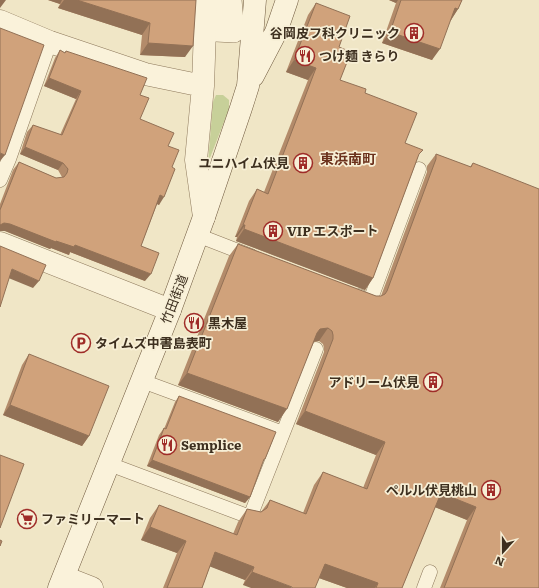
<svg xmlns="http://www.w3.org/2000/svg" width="539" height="588" font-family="Literata,'Noto Sans JP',serif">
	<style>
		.green { fill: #c7d099 }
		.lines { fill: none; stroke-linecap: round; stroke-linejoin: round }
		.service-casing { stroke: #8d785b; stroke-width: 15 }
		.pedestrian-casing { stroke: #8d785b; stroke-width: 22 }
		.minor-casing { stroke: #8d785b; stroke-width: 23 }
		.secondary-casing { stroke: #6f593e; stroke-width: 23 }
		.service { stroke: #faf2da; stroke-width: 14 }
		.pedestrian { stroke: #faf2da; stroke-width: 21 }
		.minor { stroke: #faf2da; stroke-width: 22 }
		.secondary { stroke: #faf2da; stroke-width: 22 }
		.wall { fill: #b38b6a }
		.shaded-wall { fill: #927156 }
		.building { fill: #d0a27b; stroke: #927156 }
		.labels { text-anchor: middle; stroke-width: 3.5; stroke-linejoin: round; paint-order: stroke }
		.poi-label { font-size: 13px; font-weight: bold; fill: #3d2f1f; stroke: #f7efd6; text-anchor: start }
		.street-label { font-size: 13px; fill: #3d2f1f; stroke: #f7efd6 }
		.neighbourhood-label { font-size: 14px; font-weight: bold; fill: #6b311c; stroke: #f7efd6 }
	</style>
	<rect width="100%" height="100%" fill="#f0e6c6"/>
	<!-- green -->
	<path class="green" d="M216,95h7l6,5v9l-21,54 5,-61z"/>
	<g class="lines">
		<!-- service casing -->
		<g class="service-casing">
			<path id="service" d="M0,180l9,-21 41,-117
				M197,235l54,21
				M359,296l11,5 49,-132
				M142,381l141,52
				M109,464l141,53 66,-168
				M424,588l6,-16"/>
		</g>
		<!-- pedestrian casing -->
		<g class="pedestrian-casing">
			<path id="pedestrian" d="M219,0l-2,5 -1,26 18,1 -3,-32"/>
		</g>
		<!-- minor casing -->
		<g class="minor-casing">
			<path id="minor" d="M0,21l50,21 95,32 58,12
				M204,217l-8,-57 7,-74 3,-86
				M0,243l170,67
				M64,577l28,11"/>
		</g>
		<!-- secondary casing -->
		<g class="secondary-casing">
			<path id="secondary" d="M253,76l23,-44 11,-32
				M59,588l111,-278 34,-93 37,-109 7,-22 7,-86"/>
		</g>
		<!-- service -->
		<use href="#service" class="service"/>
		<!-- pedestrian -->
		<use href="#pedestrian" class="pedestrian"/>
		<!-- minor -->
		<use href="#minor" class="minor"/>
		<!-- secondary -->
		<use href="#secondary" class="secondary"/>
	</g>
	<!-- wall -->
	<path class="wall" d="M48,0h148l-11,57 -45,-2 2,-20 -84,-27 2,-4z
		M389,0h73l-4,9 -7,11h-1l-18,40 -50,-17 14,-40z
		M316,3l23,44 1,33 25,13 40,50 13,14 -45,121 -8,12 -129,-49 1,-4h-2l14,-36 8,-12 7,3 44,-112 -22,-8 22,-57z
		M60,50l5,3 1,-2 74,44v24l28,27 4,21 -13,38 -2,-1 -16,42 4,35 -75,-29 -1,3 -18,-7 -1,1 -45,-18h-5v-27l13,-34 6,-8 37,16h6v-1l-4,-7 -38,-16 7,-22 6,-7 27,10 16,-36 -32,-13 11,-28z
		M436,154l34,13 3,-4 66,425h-99l27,-68 -32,-13 -33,81h-55l-28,-10 -76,7 2,-5 -35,-14 -8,22h-39l14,-35 -36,-13 9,-22 9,-13 74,29 5,-12 9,-13 14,3 9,-12 33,13 11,-28 9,-13 40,16 13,-33 -80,-31 28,-72v-4l-1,-4 -4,-3 -5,1 -36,80 -100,-37 51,-129 9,-12 138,52h5l46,-124v-6z
		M29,354l60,82 -7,10 -79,-31 19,-50z
		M179,396l83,68 -12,33 -5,6 -98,-37 12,-31 5,-7v1l11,-27z"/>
	<!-- shaded-wall -->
	<path class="shaded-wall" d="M0,0h6l-6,8z
		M48,0h14l-2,4z
		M64,0h13l73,23 -8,12 -84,-27z
		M389,0h9l-2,3z
		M455,8l3,1 -7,11 -4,-2z
		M390,32l50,17 -8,11 -50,-17z
		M148,43l45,3 -8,11 -45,-2z
		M294,60l22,8 -8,12 -22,-8z
		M49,78l32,13 -5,8 -32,-13z
		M25,147l38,16 -5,7 -38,-16z
		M0,153l5,2 -5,6z
		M160,195l4,2 -5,8 -4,-2z
		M4,223l6,1 46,17 19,4 76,29 -6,7 -75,-29 -1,3 -18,-7 -1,1 -45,-18h-5v-6z
		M243,225h2l-8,12h-2z
		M244,229l129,49 -8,12 -129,-49z
		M12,269l27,12 -6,7 -27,-11z
		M328,328l-9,13 -8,1 9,-13z
		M187,373l100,36 -9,13 -100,-37z
		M10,405l79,31 -7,10 -79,-31z
		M305,411l80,31 -9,13 -80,-31z
		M152,460l98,37 -5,6 -98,-37z
		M441,493l35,14 -9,13 -35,-14z
		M150,527l36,14 -9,12 -36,-13z
		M215,552l39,15 -9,13 -39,-15z
		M325,564l53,19 -3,5h-28l-31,-11z
		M252,572l40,15 -1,1h-40l-8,-3z"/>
	<!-- building -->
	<path class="building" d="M77,0h119l-3,46 -45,-3 2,-20z
		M401,0h61l-4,9 -3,-1 -15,41 -50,-17z
		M316,3l34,13 -11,31 12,5 -11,28 26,9 -1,4 52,20 -12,30 18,7 -4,4 -46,124 -129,-49 1,-4h-2l14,-36 11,5 48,-126 -22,-8z
		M0,28l44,17 -39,110 -5,-2z
		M60,50l5,3 1,-2 81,27 -7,17 9,3 -9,21 34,14 -6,13 11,4 -7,17 3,2 -11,28 -4,-2 -19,51 18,7 -8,21 -76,-29 -1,2 -18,-6v1l-46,-18 -6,-1 -4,2v-15l19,-48 37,16 8,-1 3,-4 1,-4 -5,-6 -38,-16 8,-22 29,10 19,-44 -32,-13z
		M436,154l35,13 2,-4 66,26v399h-95l32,-81 -35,-14 -39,95h-26l2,-5 -53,-19 -10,24h-23v-1l-40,-15 2,-5 -39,-15 -13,36h-35l19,-47 -36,-14 9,-22 78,30 10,-26 14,3 6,-4 3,-8 36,14 17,-42 44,17 18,-47 -80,-31 28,-72v-4l-1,-4 -4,-3 -8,1 -3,4 -30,76 -100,-36 51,-129 138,52h5l4,-2 2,-3 49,-132z
		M0,246l46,19 -7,16 -27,-12 -12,38z
		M29,354l80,32 -20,50 -79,-31z
		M179,396l97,36 -11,27h-1l-14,38 -98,-37 12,-32 2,1z
		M0,455l24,9 -24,64z
		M0,540l2,1 -2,5z"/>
	<!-- icons -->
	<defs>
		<g id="building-ring" transform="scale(1)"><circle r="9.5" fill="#f7efd6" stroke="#9f2c28" stroke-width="1.5"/><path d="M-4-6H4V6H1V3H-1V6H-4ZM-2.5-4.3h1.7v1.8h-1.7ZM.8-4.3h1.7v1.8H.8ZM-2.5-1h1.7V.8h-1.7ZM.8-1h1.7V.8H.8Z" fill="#9f2c28"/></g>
		<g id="restaurant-ring" transform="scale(1)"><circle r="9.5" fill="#f7efd6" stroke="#9f2c28" stroke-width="1.5"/><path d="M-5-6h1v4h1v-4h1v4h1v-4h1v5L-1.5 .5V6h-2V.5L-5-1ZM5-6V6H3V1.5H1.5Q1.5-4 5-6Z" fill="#9f2c28"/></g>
		<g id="parking-ring" transform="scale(1)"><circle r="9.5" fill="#f7efd6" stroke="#9f2c28" stroke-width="1.5"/><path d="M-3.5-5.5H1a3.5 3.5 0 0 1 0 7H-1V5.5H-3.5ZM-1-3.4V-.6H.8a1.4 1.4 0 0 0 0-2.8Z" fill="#9f2c28"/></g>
		<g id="supermarket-ring" transform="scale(1)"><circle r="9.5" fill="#f7efd6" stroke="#9f2c28" stroke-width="1.5"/><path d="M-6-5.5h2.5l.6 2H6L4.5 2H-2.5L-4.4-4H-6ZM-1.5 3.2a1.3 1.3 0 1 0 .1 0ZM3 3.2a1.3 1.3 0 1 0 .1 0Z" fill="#9f2c28"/></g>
	</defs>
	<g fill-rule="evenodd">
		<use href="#building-ring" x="414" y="33"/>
		<use href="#restaurant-ring" x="305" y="56"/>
		<use href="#building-ring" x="303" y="163"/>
		<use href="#building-ring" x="273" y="231"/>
		<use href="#restaurant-ring" x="194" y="323"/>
		<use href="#parking-ring" x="81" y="343"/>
		<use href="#building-ring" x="433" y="382"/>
		<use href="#restaurant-ring" x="167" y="445"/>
		<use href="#building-ring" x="491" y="490"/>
		<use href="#supermarket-ring" x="27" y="519"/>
	</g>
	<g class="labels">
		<!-- poi labels -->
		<g class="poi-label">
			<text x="400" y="38" text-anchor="end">谷岡皮フ科クリニック</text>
			<text x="319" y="61">つけ麺 きらり</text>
			<text x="289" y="168" text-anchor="end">ユニハイム伏見</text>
			<text x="287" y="236">VIP エスポート</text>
			<text x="208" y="328">黒木屋</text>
			<text x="95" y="348">タイムズ中書島表町</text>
			<text x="419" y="387" text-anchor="end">アドリーム伏見</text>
			<text x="181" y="450">Semplice</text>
			<text x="477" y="495" text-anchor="end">ペルル伏見桃山</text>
			<text x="41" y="524">ファミリーマート</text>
		</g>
		<!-- street labels -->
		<g class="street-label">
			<text transform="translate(174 299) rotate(-69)" y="5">竹田街道</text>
		</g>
		<!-- neighbourhood labels -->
		<g class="neighbourhood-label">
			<text x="348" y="164">東浜南町</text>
		</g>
	</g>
	<!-- north arrow -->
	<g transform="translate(503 552) rotate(201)" stroke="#f7efd6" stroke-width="3" paint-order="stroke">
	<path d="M0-3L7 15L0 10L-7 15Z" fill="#3d2f1f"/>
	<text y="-6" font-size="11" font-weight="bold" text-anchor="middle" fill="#3d2f1f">N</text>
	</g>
</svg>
